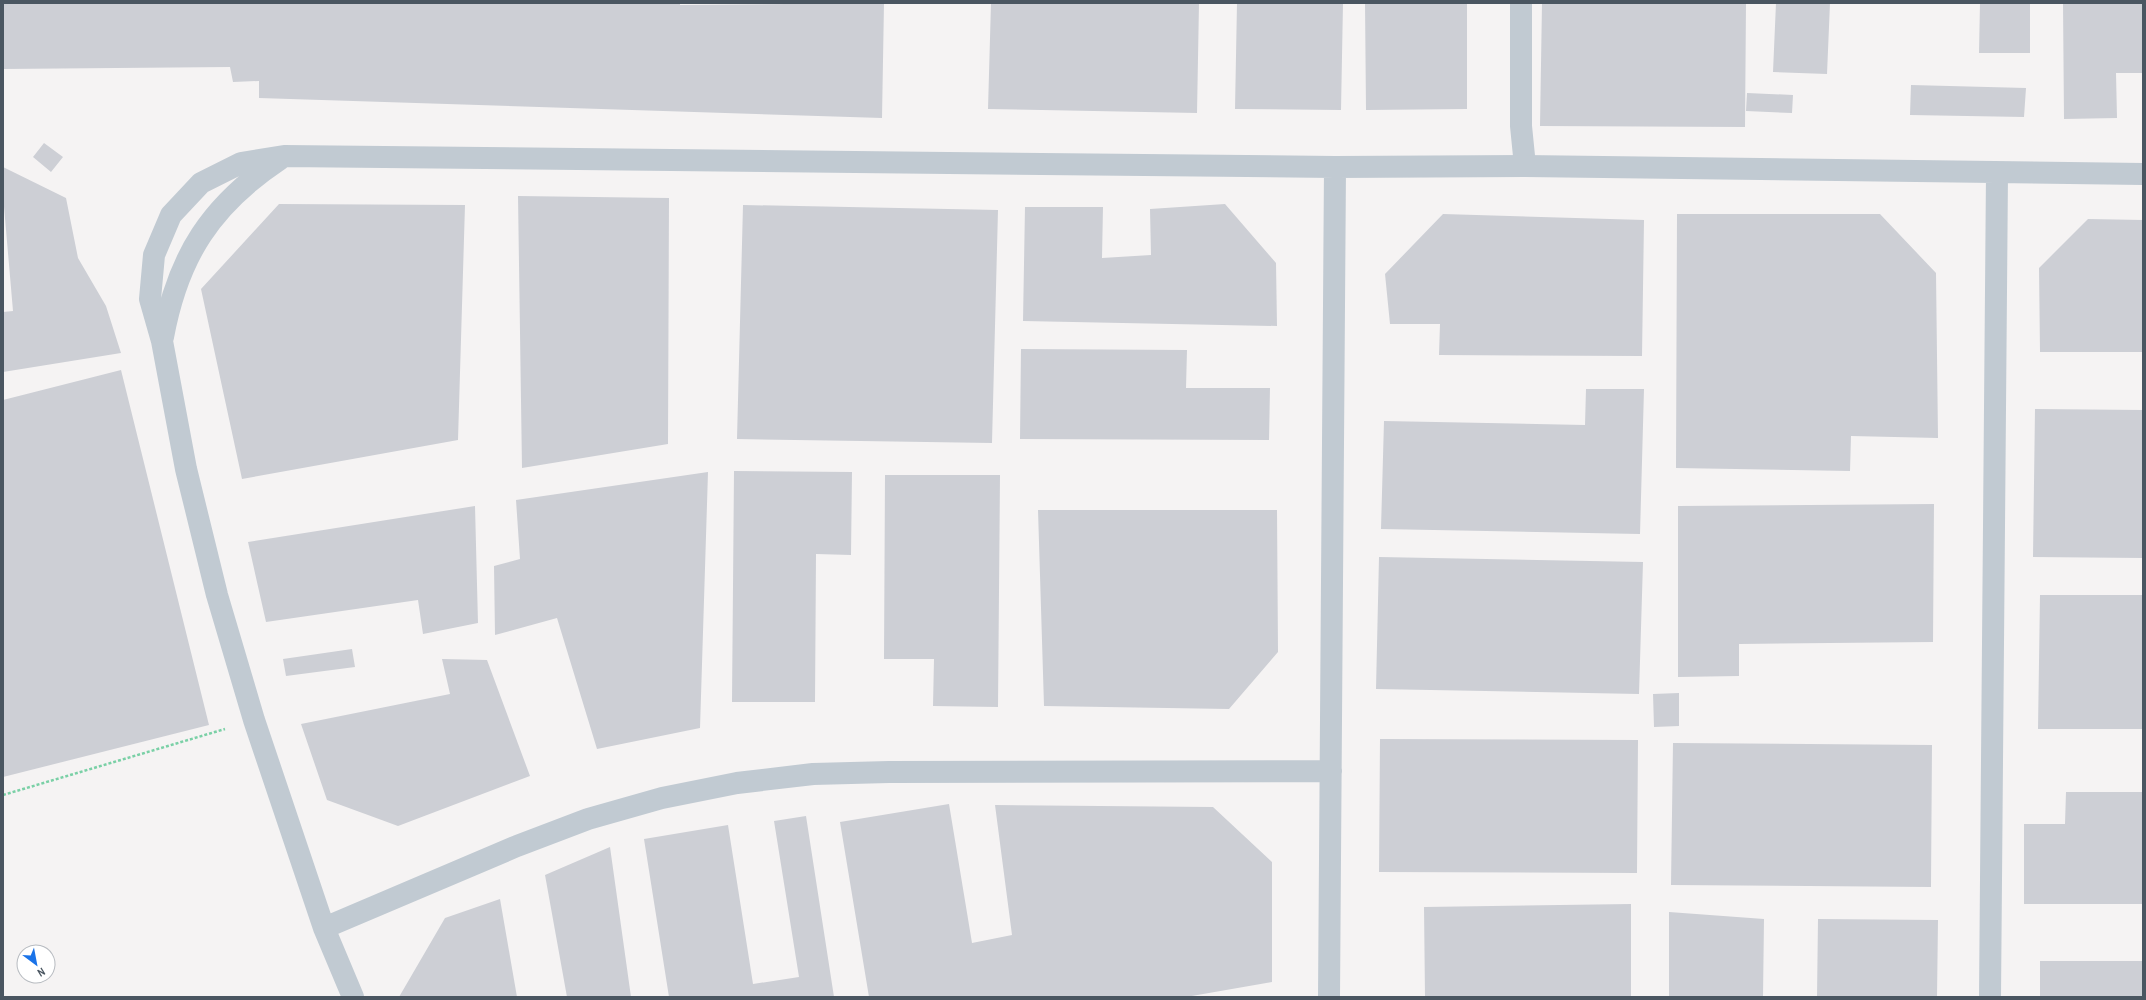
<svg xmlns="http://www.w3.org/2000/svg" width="2146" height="1000" font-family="'Archivo Narrow',sans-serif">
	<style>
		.building { fill: #cdcfd5 }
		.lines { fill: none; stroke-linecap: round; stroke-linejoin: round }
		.path { stroke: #7ad0a6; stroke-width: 2.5; stroke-dasharray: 3 2; stroke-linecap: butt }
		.service { stroke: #c1cad2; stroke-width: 22 }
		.minor { stroke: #c1cad2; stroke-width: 22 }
	</style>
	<rect width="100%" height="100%" fill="#f5f3f3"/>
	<!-- building -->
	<path class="building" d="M3,3h677v2l204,-2 -2,115 -623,-20v-17l-26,1 -3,-15 -227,2z
		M991,3h208l-2,110 -209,-4z
		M1237,3h106l-2,107 -106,-1z
		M1365,3h102v106l-101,1z
		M1542,3h204l-1,124 -205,-1z
		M1776,3h54l-3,71 -54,-2z
		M1980,3h50v50h-51z
		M2063,3h80v70h-27l1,45 -53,1z
		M1911,85l115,3 -2,29 -114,-2z
		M1747,93l46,2 -1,18 -46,-2z
		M44,143l19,14 -12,15 -18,-15z
		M3,167l63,31 12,60 28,48 15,47 -118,19v-60l10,-1 -10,-116z
		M518,196l151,2 -1,246 -146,24z
		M279,204l186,1 -7,235 -216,39 -41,-190z
		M1225,204l51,59 1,63 -254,-5 2,-114h78l-1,51 49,-3 -1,-46z
		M743,205l255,5 -6,233 -255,-4z
		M1443,214l201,6 -2,136 -203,-1 1,-31h-50l-5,-50z
		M1677,214h203l56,59 2,165 -87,-2 -1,35 -174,-3z
		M2088,219l55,1v132h-103l-1,-84z
		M1021,349l166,1 -1,38h84l-1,52 -249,-1z
		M121,370l88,355 -206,52v-377z
		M1586,389h58l-4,145 -259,-5 3,-108 201,4z
		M2035,409l108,1v148l-110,-1z
		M734,471l118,1 -1,83 -35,-1 -1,148h-83z
		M708,472l-8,256 -103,21 -40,-131 -62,17 -1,-69 26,-7 -4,-59z
		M885,475h115l-2,232 -65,-1 1,-47h-50z
		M1934,504l-1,138 -194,2v32l-61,1v-171z
		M475,506l3,117 -55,11 -5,-34 -152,22 -18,-80z
		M1038,510h239l1,142 -49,57 -185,-3z
		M1379,557l264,5 -4,132 -263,-5z
		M2040,595h103v134h-105z
		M352,649l3,18 -69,9 -3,-17z
		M442,659l45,1 43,116 -132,50 -71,-26 -26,-76 149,-30z
		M1679,693v33l-25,1 -1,-33z
		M1380,739l258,1 -1,133 -258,-1z
		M1673,743l259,2 -1,142 -260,-2z
		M2066,792h77v112h-119v-80h41z
		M949,804l23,139 40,-8 -17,-130 218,2 59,55v120l-86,15h-317l-29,-175z
		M806,816l28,181h-165l-25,-158 84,-14 25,159 46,-7 -25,-156z
		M610,847l21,150h-64l-22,-122z
		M500,899l17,98h-118l46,-79z
		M1631,904v93h-206l-1,-90z
		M1669,912l95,7 -1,78h-94z
		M1818,919l120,1 -1,77h-120z
		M2040,961h103v36h-103z"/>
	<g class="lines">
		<!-- path -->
		<path class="path" d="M3,795l222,-66"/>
		<!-- service -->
		<path class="service" d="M1521,3v123l4,40"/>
		<!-- minor -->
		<path class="minor" d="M163,337c15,-81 48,-132 117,-178
			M324,928l193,-82 71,-27 74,-21 75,-15 76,-9 76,-2 442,-1
			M353,997l-29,-69 -70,-208 -37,-125 -31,-126 -24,-128 -12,-42 4,-44 17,-40 30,-32 40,-20 43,-7 1051,11 190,-1 618,8
			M1329,997l6,-830
			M1990,997l7,-824"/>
	</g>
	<!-- border -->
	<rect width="2146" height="1000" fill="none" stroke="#4a5661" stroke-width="8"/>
	<!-- north arrow -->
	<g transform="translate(36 964) rotate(148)"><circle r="19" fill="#ffffff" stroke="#b7bbc0"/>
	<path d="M0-3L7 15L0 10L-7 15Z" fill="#1a73e8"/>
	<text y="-6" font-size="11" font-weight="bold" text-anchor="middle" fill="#4a5661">N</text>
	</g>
</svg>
